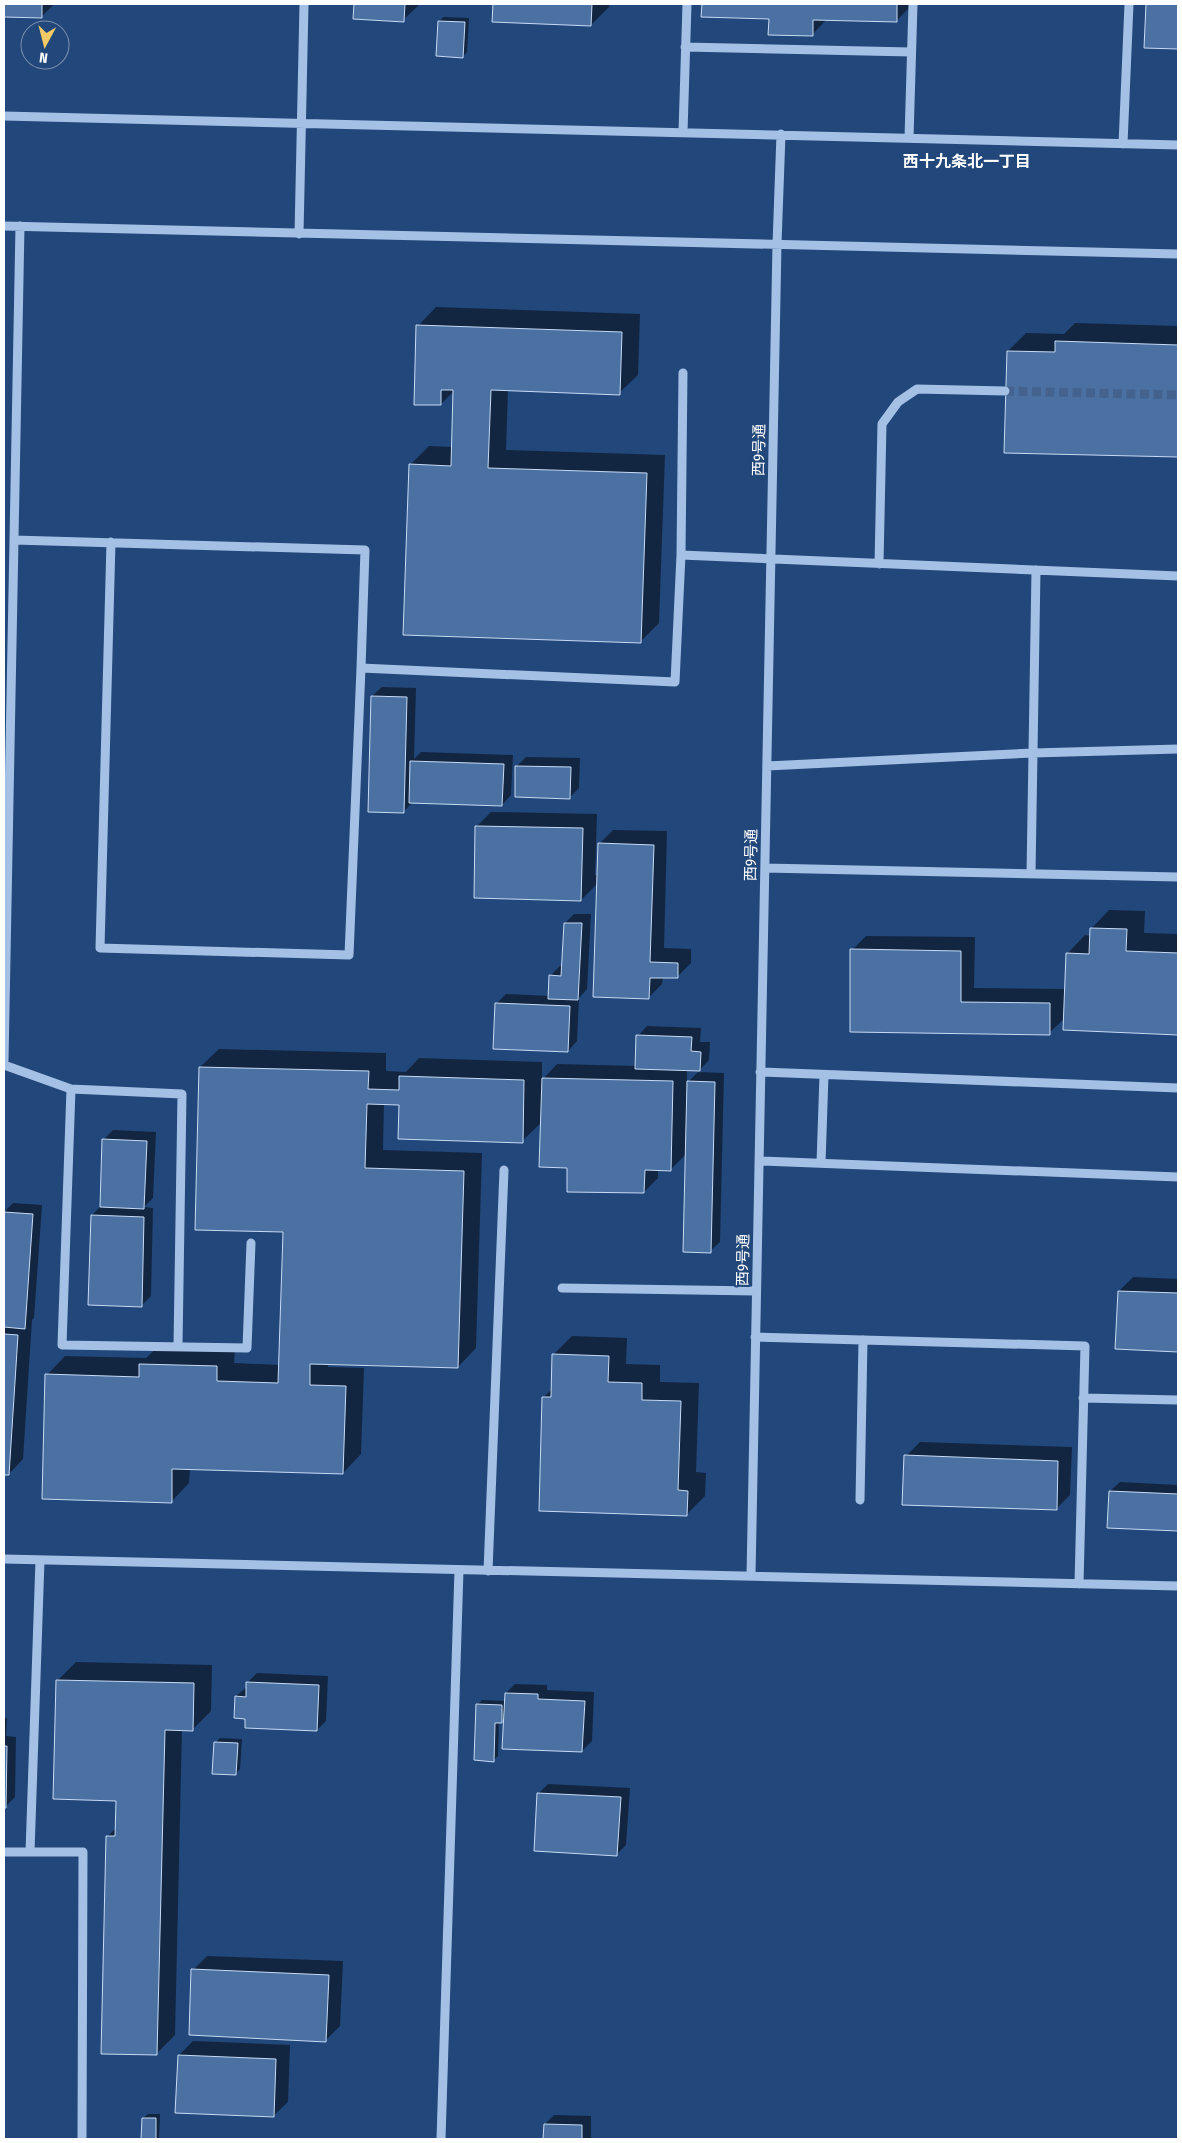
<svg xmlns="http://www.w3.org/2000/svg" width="1182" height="2143" font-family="'Fira Sans Condensed','Noto Sans JP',sans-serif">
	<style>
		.shadow { fill: #0007; fill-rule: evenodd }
		.building { fill: #4b71a3; stroke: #c6dbf4 }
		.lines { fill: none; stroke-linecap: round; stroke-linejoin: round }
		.minor-tunnel { stroke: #43638e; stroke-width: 9; stroke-dasharray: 9 4.5; stroke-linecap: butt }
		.minor { stroke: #a4c0e5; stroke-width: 9 }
		.labels { text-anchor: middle; stroke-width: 4.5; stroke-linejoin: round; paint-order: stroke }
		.street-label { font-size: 15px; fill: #fff; stroke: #22477a }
		.neighbourhood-label { font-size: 16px; font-weight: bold; fill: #fff; stroke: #22477a }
	</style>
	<rect width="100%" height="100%" fill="#22477a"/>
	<!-- shadow -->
	<path class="shadow" d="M4,4h50l-13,13 -37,-2z
		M355,4h65l-17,16 -48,-2z
		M494,4h115v3l-18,18 -97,-4z
		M703,4h208l-1,3 -14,14 -69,-2 -15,16 -42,-18 -67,-2z
		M1147,4h31v44l-33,-1z
		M444,17l25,1 -2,34 -5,5 -23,-36z
		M436,307l204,7 -2,61 -19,18 -111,-4 -2,61 159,5 -6,168 -18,18 -231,-176 19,-19 24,1 2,-57 -14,14 -23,-78z
		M1075,323l103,3v130l-173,-5 3,-100 18,-18 38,1z
		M382,687l34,1 -2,71 7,-7 92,3 -2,40 -9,10 -89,-3 -10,10 -31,-116z
		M526,757l54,1 -1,30 -9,9 -53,-31z
		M491,812l106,2 -2,61h3l1,-31 14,-14 54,1 -3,117 27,1v14l-14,14h-14l-1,7 -14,14 -50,-115 -17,17 -104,-74z
		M1109,910l36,1 -1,22 34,1v99l-114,-4 1,-11 -16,15 -198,-3 1,-80 14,-14 109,1 -1,51 92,1 1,-35 18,-19 6,1v-7z
		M574,914h17l-4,75 -8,9 -2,43 -9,10 -72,-47 10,-10 43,2 1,-20 10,-10 3,1 2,-44z
		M647,1026l54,2 -1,14h10l-1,18 -11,12 26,1 -4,169 -10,9 -24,-97 -15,15h-13v9l-14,14 -75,-25 -27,-45 -20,19 -122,-37h-16l-1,46 99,3 -6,195 -18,19 -130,-4v4l36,1 -3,86 -18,19 -153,-4 -1,14 -18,19 -124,-127 18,-19 81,2 13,-12 76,2 -1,15 46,2 4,-134 -84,-164 19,-18 167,4v18l20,1 13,-14 123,4v18l15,-16 80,2 1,-30zM687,1070h13l-13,13z
		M113,1130l43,2 -3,66 -9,9 9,1 -2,88 -10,10 -49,-91 9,-9 2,-66z
		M13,1203l29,2 -8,113 -2,2 -9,139 -14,15 -5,-1v-261z
		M1133,1277l45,2v72l-61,-3 2,-57z
		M572,1336l55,2 -1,26 34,1v17l39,1 -3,89 10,1 -1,23 -18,18 -144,-116 9,-9 1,-34z
		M920,1442l152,5 -2,48 -14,14 -150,-53z
		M1120,1482l58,3v45l-70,-3 2,-36z
		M76,1662l136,3 -1,46 -19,19 -10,-1 -7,306 -19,19 -48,-218 8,-8 1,-28 -59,-120z
		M257,1673l71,3 -2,45 -9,9 -71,-13 -10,-21 11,-9 1,-5z
		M515,1684l32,1v5l47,2 -2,49 -10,10 -77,-33 -6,4 -1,34 -4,4 -17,-55 5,-5 24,1v-8z
		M4,1718h3l-1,18 10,1 -1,60 -10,10z
		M220,1738l22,1 -2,30 -4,5 -21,-31z
		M548,1784l82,4 -4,57 -9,9 -78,-61z
		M207,1956l136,5 -3,65 -14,14 -133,-70z
		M193,2041l97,4 -2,57 -15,14 -94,-61z
		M148,2114h12l-1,25h-17l1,-21z
		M554,2115l37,1v23h-46v-15z"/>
	<!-- building -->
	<path class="building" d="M4,4h38v14l-38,-1z
		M354,4h51l-1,18 -51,-3z
		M493,4h99l-1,22 -99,-4z
		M702,4h195v18l-84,-2v16l-45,-1 1,-16 -68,-2z
		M1146,4h32v45l-34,-1z
		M438,21l27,1 -2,36 -27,-2z
		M416,325l206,7 -2,63 -129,-5 -3,78 159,5 -6,170 -238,-8 6,-171 42,2 2,-76h-12v15h-27z
		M1055,341l123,4v112l-174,-4 3,-102 48,1z
		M371,696l36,1 -3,116 -36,-1z
		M410,761l94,3 -2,42 -93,-3z
		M515,766l56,1 -1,32 -55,-2z
		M475,826l108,2 -2,73 -107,-3z
		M598,843l56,2 -4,117 28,1v15h-28l-1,21 -56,-2z
		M564,923h18l-4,77 -30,-1 1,-24 12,1z
		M1090,928l37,1 -1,22 52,2v82l-115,-5 3,-77 23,1z
		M850,949l111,2v51l89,1v32l-200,-3z
		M495,1003l75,3 -2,46 -75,-3z
		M636,1035l56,2 -1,14 10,1 -1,19 -65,-2z
		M199,1067l170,4 -1,18 31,1v-14l125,4 -1,63 -125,-4 1,-34 -32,-1 -2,64 99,3 -6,197 -148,-4v21l36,1 -3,88 -171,-5v34l-130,-4 3,-125 94,3v-13l78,2v15l61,2 5,-151 -88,-2z
		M542,1078l131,3 -2,90 -26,-1 -1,23 -77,-1v-24l-28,-1z
		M687,1081l28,1 -4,171 -28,-1z
		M102,1139l45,2 -3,68 -44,-2z
		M4,1212l29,2 -8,115 -21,-2z
		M91,1215l53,2 -2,90 -54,-2z
		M1118,1291l60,2v59l-63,-3z
		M4,1334l14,1 -9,140h-5z
		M552,1354l57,2 -1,26 34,1v17l39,1 -3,89 10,1 -1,25 -148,-5 3,-114h9z
		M904,1455l154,6 -1,49 -155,-5z
		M1109,1491l69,3v37l-71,-3z
		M56,1680l138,3 -1,48 -28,-1 -8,325 -56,-1 5,-218h9l1,-35 -63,-2z
		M246,1682l73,3 -2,46 -72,-3v-9l-11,-1 1,-22 11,1z
		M505,1693l33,1v5l47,2 -3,51 -80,-3z
		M476,1704l26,1v18h-7l-1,39 -20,-2z
		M214,1742l24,1 -2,32 -24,-1z
		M4,1746h3l-1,62h-2z
		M537,1793l84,4 -4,59 -83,-5z
		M191,1969l138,6 -3,67 -137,-7z
		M178,2055l98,4 -2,58 -99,-4z
		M142,2118h14v21h-15z
		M544,2124l38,1v14h-39z"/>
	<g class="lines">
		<!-- minor-tunnel -->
		<path class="minor-tunnel" d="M1005,391l173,4"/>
		<!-- minor -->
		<path class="minor" d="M685,47l226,5
			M4,116l1174,29
			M683,132l4,-128
			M909,138l4,-134
			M1123,144l6,-140
			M4,226l1174,28
			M299,234l5,-230
			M683,373l-2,182 497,21
			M14,540l351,10 -4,118
			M111,542l-11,406 249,7 12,-287 314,14 6,-127
			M879,564l3,-140 16,-22 19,-13 88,2
			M767,766l266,-13 145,-4
			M765,868l413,9
			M1031,874l5,-304
			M4,1061l16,-835
			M4,1065l67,24 111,5 -4,252
			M760,1072l418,16
			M71,1089l-9,256 185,3 4,-105
			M759,1161l419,16
			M821,1163l3,-88
			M562,1288l194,3
			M755,1337l330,9 -6,238
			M1083,1398l95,2
			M860,1500l3,-160
			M4,1559l1174,27
			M488,1571l16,-401
			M751,1576l26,-1332 4,-110
			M4,1852h79l-1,287
			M30,1852l10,-292
			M441,2139l18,-569"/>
	</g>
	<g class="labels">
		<!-- street labels -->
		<g class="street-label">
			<text transform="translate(759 450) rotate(-89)" y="5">西9号通</text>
			<text transform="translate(751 855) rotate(-89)" y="5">西9号通</text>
			<text transform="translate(743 1260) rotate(-89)" y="5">西9号通</text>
		</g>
		<!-- neighbourhood labels -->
		<g class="neighbourhood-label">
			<text x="967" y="167">西十九条北一丁目</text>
		</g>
	</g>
	<!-- border -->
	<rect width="1182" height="2143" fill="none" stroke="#ffffff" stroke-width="10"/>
	<!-- north arrow -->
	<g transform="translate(45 45) rotate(187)"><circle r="24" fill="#22477a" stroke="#7a91af"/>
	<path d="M0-4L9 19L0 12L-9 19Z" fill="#f1ca66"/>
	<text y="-8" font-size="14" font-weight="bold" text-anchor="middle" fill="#ffffff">N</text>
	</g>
</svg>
